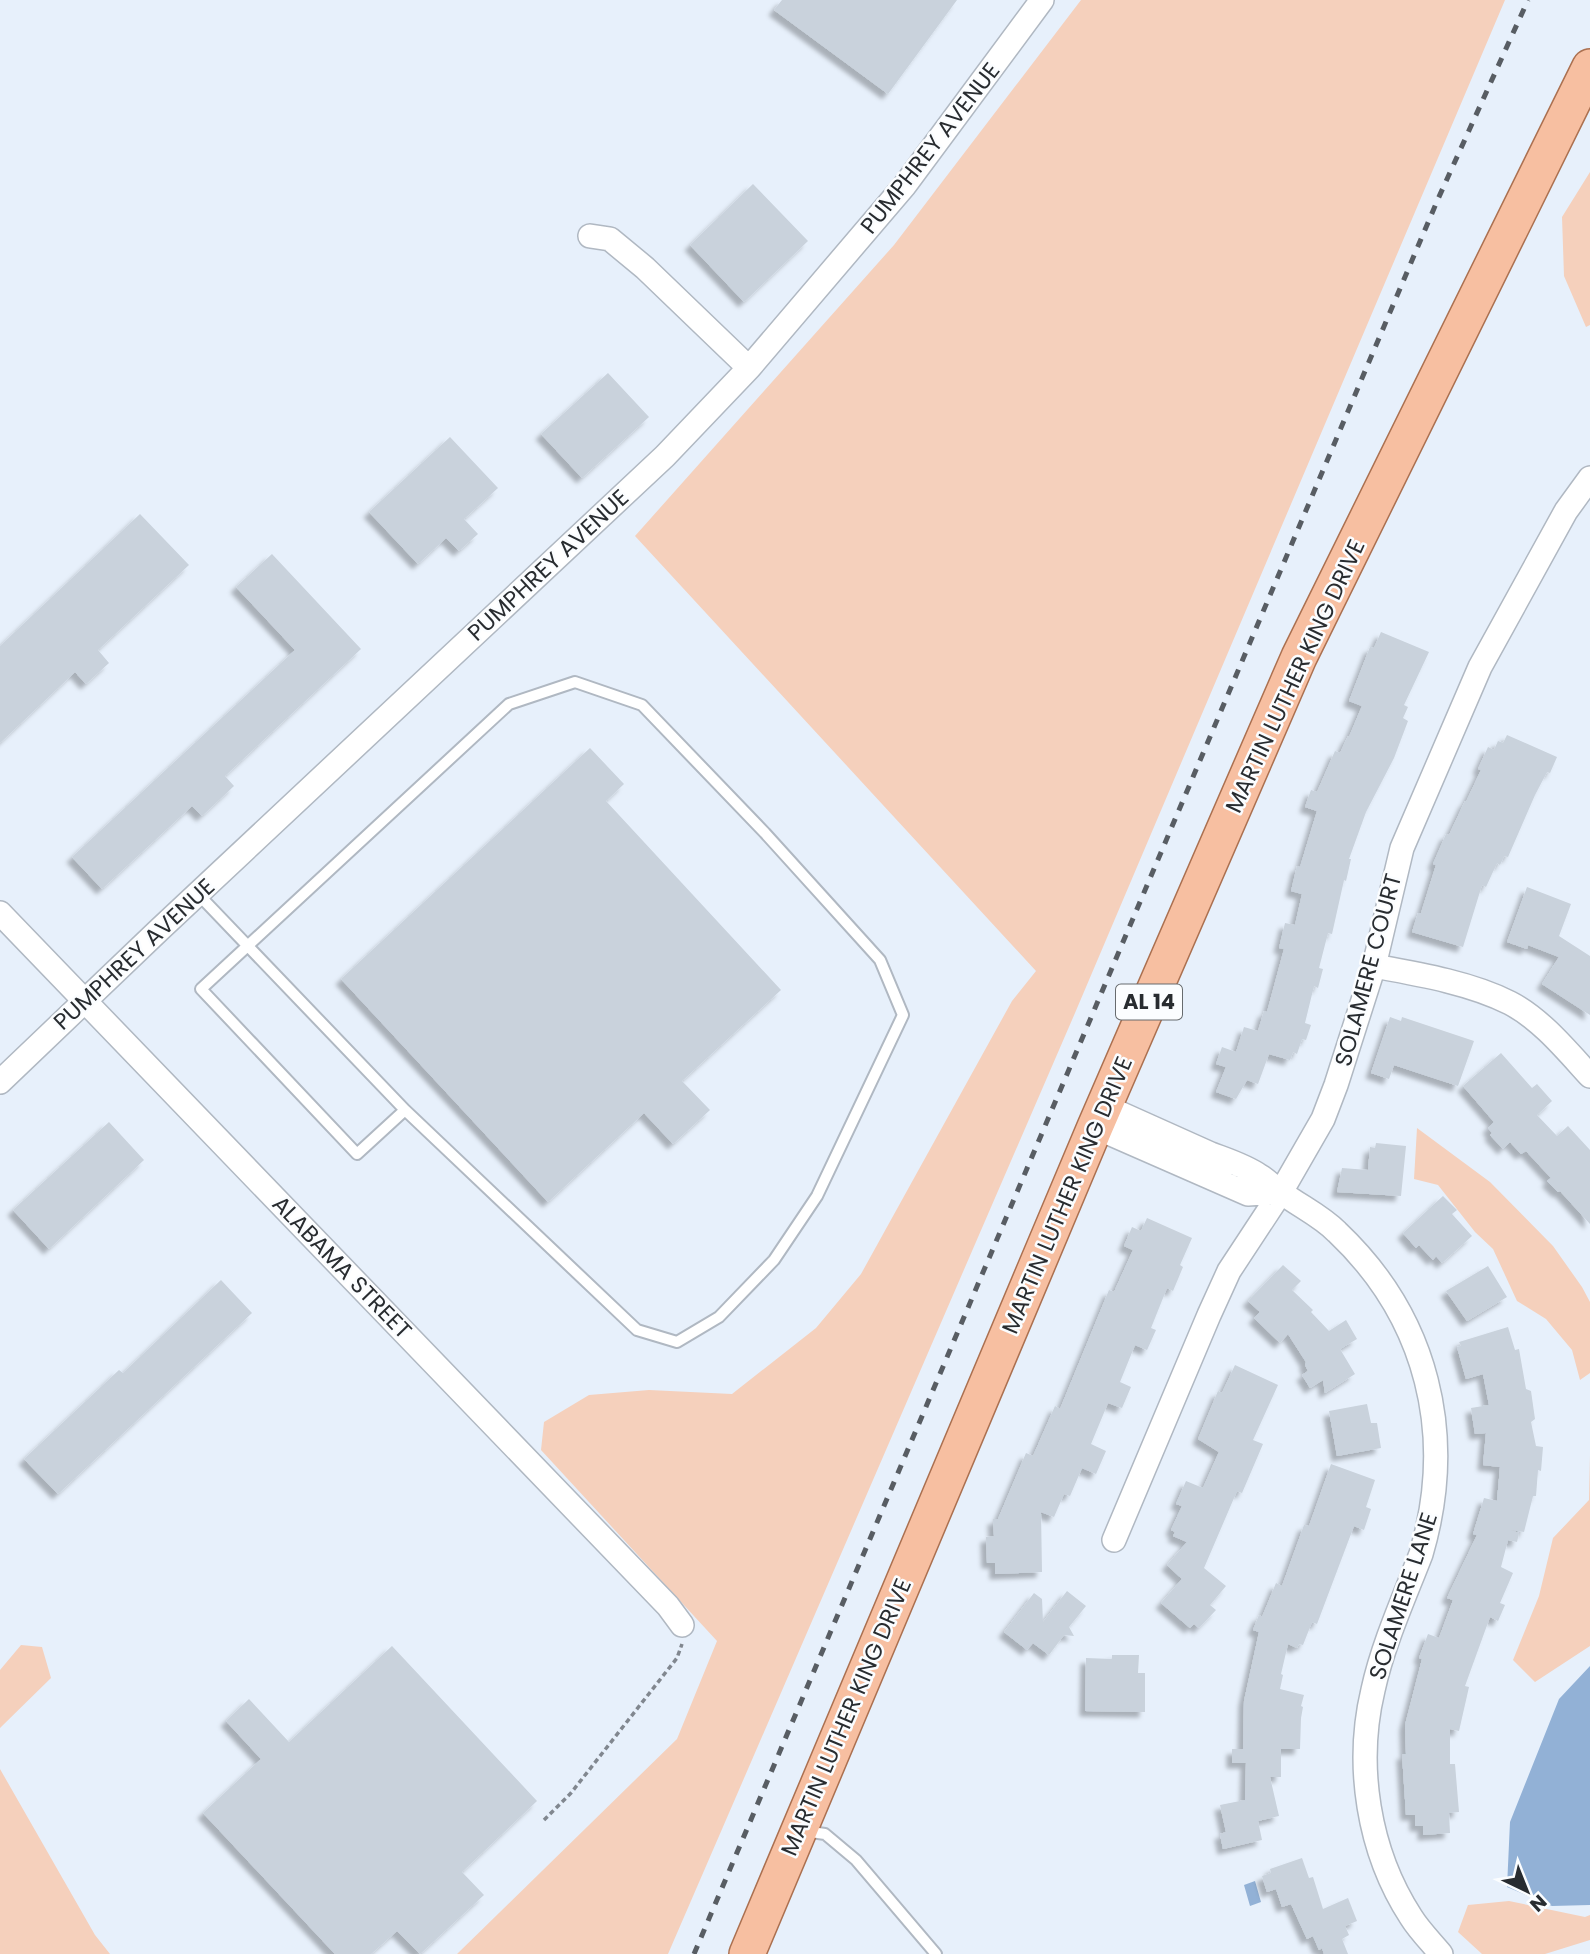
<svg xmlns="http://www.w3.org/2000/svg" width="1590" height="1954" font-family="Poppins,sans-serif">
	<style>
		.green { fill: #f5d0bc }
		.water { fill: #92b1d6 }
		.building { fill: #c9d2dc; filter: url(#shadow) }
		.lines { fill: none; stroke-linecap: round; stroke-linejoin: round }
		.service-casing { stroke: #b0b8c2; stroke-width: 14 }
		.minor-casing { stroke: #b0b8c2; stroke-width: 26 }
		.primary-casing { stroke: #ab7050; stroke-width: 38 }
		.path { stroke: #81878f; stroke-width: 3.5; stroke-dasharray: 5 3.5; stroke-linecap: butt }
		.service { stroke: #fff; stroke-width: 10 }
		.minor { stroke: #fff; stroke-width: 23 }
		.primary { stroke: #f7bfa1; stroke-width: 35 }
		.rail { stroke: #585d63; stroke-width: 5; stroke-dasharray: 9 9; stroke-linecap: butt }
		.labels { text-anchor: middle; stroke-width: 5; stroke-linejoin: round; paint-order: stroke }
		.shield { fill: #fbfdff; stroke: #676b6e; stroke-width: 2 }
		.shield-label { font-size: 21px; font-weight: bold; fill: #282c30 }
		.street-label { font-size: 23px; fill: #282c30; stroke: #fbfdff }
	</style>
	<defs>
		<filter id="shadow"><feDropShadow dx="-5.5" dy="5.5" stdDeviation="2" flood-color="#0004"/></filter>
	</defs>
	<rect width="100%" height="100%" fill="#e7f0fb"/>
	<!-- green -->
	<path class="green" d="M1081,0h424l-430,1013 -407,941h-211l220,-215 40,-98 -176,-191 3,-28 45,-27 60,-5 83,4 84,-66 45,-54 151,-273 24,-30 -401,-435 259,-291z
		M1590,172v153l-4,2 -22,-51 -2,-59z
		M1417,1128l73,54 63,64 29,41 8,15v71l-10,7 -8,-30 -26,-31 -29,-18 -24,-52 -18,-17 -37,-47 -24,-6z
		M1590,1455v191l-55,36 -22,-22 26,-64 14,-58 36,-38z
		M21,1645l21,2 9,31 -51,50v-58z
		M0,1769l95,166 15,19h-110z
		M1509,1901l76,16 5,-2v25l-45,14h-63l-24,-22 10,-27z"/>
	<!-- water -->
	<path class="water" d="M1590,1666v239l-38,1 -45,-19 3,-65 49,-123z
		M1255,1881l6,21 -11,4 -6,-21z"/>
	<!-- building -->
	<path class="building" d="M782,0h175l-69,94 -114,-84z
		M753,184l55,57 -64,61 -54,-57z
		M608,373l41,44 -67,61 -41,-44z
		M450,437l48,51 -34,31 14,15 -19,17 -13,-13 -28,26 -49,-52z
		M140,514l49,51 -91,85 11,13 -23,21 -11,-12 -75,71v-97z
		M272,554l89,95 -136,127 9,10 -32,30 -10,-10 -90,83 -30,-32 223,-207 -59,-63z
		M1381,632l48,20 -25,53 4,2 -5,11 5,3 -14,37 -28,54 -17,47h2l-5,22 -2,-1 -12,54 -4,-1 -9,35 4,1 -5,19 -4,-2 -9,37 6,2 -5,15 -4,-1 -5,15 -4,-2 -3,8 -21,-6 -11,30 -11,-4 -11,19 -20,-7 10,-25 -10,-3 6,-17 14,5 8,-25 14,4 6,-20 3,1 17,-63 -5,-1 6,-25 10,2 7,-31 -11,-3 6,-25 3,1 17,-56 -12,-4 6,-17 6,2 18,-41 5,2 8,-17 1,1 13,-31 -13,-5 21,-54 4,1z
		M1507,735l50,22 -7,16 -3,-1 -12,23 -27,62 -4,-1 -4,9 -3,-2 -11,24 -4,-2 -19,62 -51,-15 6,-19h3l15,-48 -3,-1 13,-30 3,1 16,-34 1,1 15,-32 -3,-1 10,-22 6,3 4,-9 5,2z
		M590,748l34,36 -18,17 175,189 -99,91 28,29 -37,34 -29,-31 -96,89 -207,-223z
		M1527,887l44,17 -12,32 31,20v59l-48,-31 17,-27 -31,-12 -1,4 -20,-7z
		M1390,1017l11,4 1,-4 72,24 -16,45 -64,-21 -5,14 -18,-6z
		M1501,1053l31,35 5,-4 15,17 -15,14 20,21 11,-10 22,24v74l-30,-33 -2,1 -11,-11 4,-3 -25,-27 -5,3 -11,-12 -7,7 -13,-14 2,-2 -4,-5 6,-6 -31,-36z
		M109,1122l35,38 -95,89 -36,-39z
		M1376,1143l30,3 -5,50 -64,-4 5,-24 26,2 2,-23 5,1z
		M1443,1196l14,14 -5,4 20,22 -30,27 -6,-7 -3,4 -14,-15 -3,3 -13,-15z
		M1147,1218l45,20 -12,27 3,2 -10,24 -6,-3 -16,40 5,2 -9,20 -12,-5 -15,37 11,5 -9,21 -14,-5 -17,41 15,7 -10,23 -14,-6 -12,28 -6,-2 -10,23 -13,-5 1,60 -47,2v-11h-8l-1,-26 8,-1 -1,-17h5l28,-66 7,3 22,-50 5,3 49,-119 5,2 19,-42 -9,-4 8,-19 9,4z
		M1283,1265l18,16 -9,9 21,20 -2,2 18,19 17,-11 11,19 -17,10 15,25 -30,19 -2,-13 -13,8 -8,-13 6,-4 -3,-6 1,-3 -18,-28 -8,9 -26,-25 6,-6 -12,-11z
		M1488,1266l19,31 -40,24 -21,-30z
		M221,1280l31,33 -194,181 -34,-35 95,-89 4,3z
		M1508,1327l7,23 4,-1 7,40 5,2 4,28 -4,3 5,24 7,1 -2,24 -3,-1 -2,26h-3l-9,36 -13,-2 8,3 -2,9 -9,-2 -7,27 12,6 -13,30 5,2 -7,16 -8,-4 -25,69 4,1 -10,44 -9,-2v35h5l4,48 -10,1 1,20 -27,2v-9h-8v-11h-9l-4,-61h4l-1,-29 17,-66 -3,-1 9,-24 11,4 14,-38 -6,-2 30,-63 -4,-1 11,-36 13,3 3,-34 -17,-2 3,-32 -11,1 -4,-26 18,-3 -6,-31 -17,5 -9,-32 4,-1 -2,-4z
		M1235,1365l43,20 -25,55 10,4 -21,49 -5,-2 -33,77 22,18 -16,19 6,5 -17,18 -5,-4 -4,4 -29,-25 21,-24 -15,-14 20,-23 -14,-6 2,-4 -4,-2 11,-24 -6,-2 10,-23 17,7 16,-36 -21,-13 20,-48 4,2z
		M1367,1404l4,19h6l4,25 -44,8 -8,-45z
		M1331,1464l44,16 -9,27 5,2 -7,21 -10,-4 -37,98 -5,-2 -9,23 -4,-1 -2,4 -9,-4 -7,30 2,1 -3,14 24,6 -3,11 2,1 -2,11 -1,31h-19v28h-11l9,39 -21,5 4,19 -39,9 -3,-15 6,-2 -6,-27 25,-5 1,-37h-14v-14h11l1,-48 15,-69 -6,-2 6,-15 3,2 14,-34 6,3 22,-61 5,1z
		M1067,1591l19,15 -17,21 5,9 -10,-1 -15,20 -16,-12 -6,7 -23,-18 30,-39 8,6 1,23z
		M392,1646l145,155 -75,71 22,23 -64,59 -23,-23 -26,23h-36l-132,-141 58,-54 -35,-38 23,-22 40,43z
		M1112,1655h27l-1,18h7v39l-60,-1 1,-53 26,1z
		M1302,1858l7,20 4,-1 10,32 25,-11 9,23 -12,5 4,9 -7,4 6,15h-24l-2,-6 -3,2 -6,-14 -6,3 -16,-35 -9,3 -6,-18 -9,3 -5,-16 9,-3 -1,-4z"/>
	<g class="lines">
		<!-- service casing -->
		<g class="service-casing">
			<path id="service" d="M198,894l207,216 -48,44 -156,-165 308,-285 66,-22 67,23 123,128 115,127 23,55 -86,181 -43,64 -55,57 -42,25 -40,-12 -232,-220
				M804,1831l21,3 31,26 80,94"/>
		</g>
		<!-- minor casing -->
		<g class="minor-casing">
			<path id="minor" d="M590,236l20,3 35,29 104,100
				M0,913l668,693 14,19
				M1374,966c44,8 97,17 136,37 31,16 57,48 80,73
				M0,1082l159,-152 506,-474 84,-88 156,-183 137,-185
				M1104,1106c36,16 72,32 107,48 16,6 35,12 49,22 7,4 13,11 21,16 18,14 39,23 56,40 91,86 119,203 84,322 -17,44 -38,90 -48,136 -18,75 -5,161 38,227 8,13 20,25 30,37
				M1095,1127l153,67 33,-2
				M1114,1540l95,-225 20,-44 52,-79 42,-73 13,-34 38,-119 28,-118 78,-181 86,-156 24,-33"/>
		</g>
		<!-- primary casing -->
		<g class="primary-casing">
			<path id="primary" d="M747,1954l348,-827 204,-470 291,-590"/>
		</g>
		<!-- path -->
		<path class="path" d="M544,1820l27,-27 106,-135 5,-14"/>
		<!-- service -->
		<use href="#service" class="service"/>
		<!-- minor -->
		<use href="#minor" class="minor"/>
		<!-- primary -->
		<use href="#primary" class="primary"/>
		<!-- rail -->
		<path class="rail" d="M694,1954l744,-1755 90,-199"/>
	</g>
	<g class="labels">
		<!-- shield labels -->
		<rect class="shield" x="1116" y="984.5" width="66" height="35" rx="5"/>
		<g class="shield-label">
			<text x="1149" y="1009">AL 14</text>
		</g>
		<!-- street labels -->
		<g class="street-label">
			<text transform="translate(930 148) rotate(-52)" y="8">PUMPHREY AVENUE</text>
			<text transform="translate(548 565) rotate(-43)" y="8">PUMPHREY AVENUE</text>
			<text transform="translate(1295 676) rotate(-65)" y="8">MARTIN LUTHER KING DRIVE</text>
			<text transform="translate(134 954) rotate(-43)" y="8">PUMPHREY AVENUE</text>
			<text transform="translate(1368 970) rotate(-75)" y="8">SOLAMERE COURT</text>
			<text transform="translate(1067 1195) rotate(-67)" y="8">MARTIN LUTHER KING DRIVE</text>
			<text transform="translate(342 1267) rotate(46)" y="8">ALABAMA STREET</text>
			<text transform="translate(1403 1596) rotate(-72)" y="8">SOLAMERE LANE</text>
			<text transform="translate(846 1717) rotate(-67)" y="8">MARTIN LUTHER KING DRIVE</text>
		</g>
	</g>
	<!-- north arrow -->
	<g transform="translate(1527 1891) rotate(137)" stroke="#fbfdff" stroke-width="5" paint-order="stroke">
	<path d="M0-5L12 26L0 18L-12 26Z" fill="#282c30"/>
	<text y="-10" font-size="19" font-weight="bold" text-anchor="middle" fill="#282c30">N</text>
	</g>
</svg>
